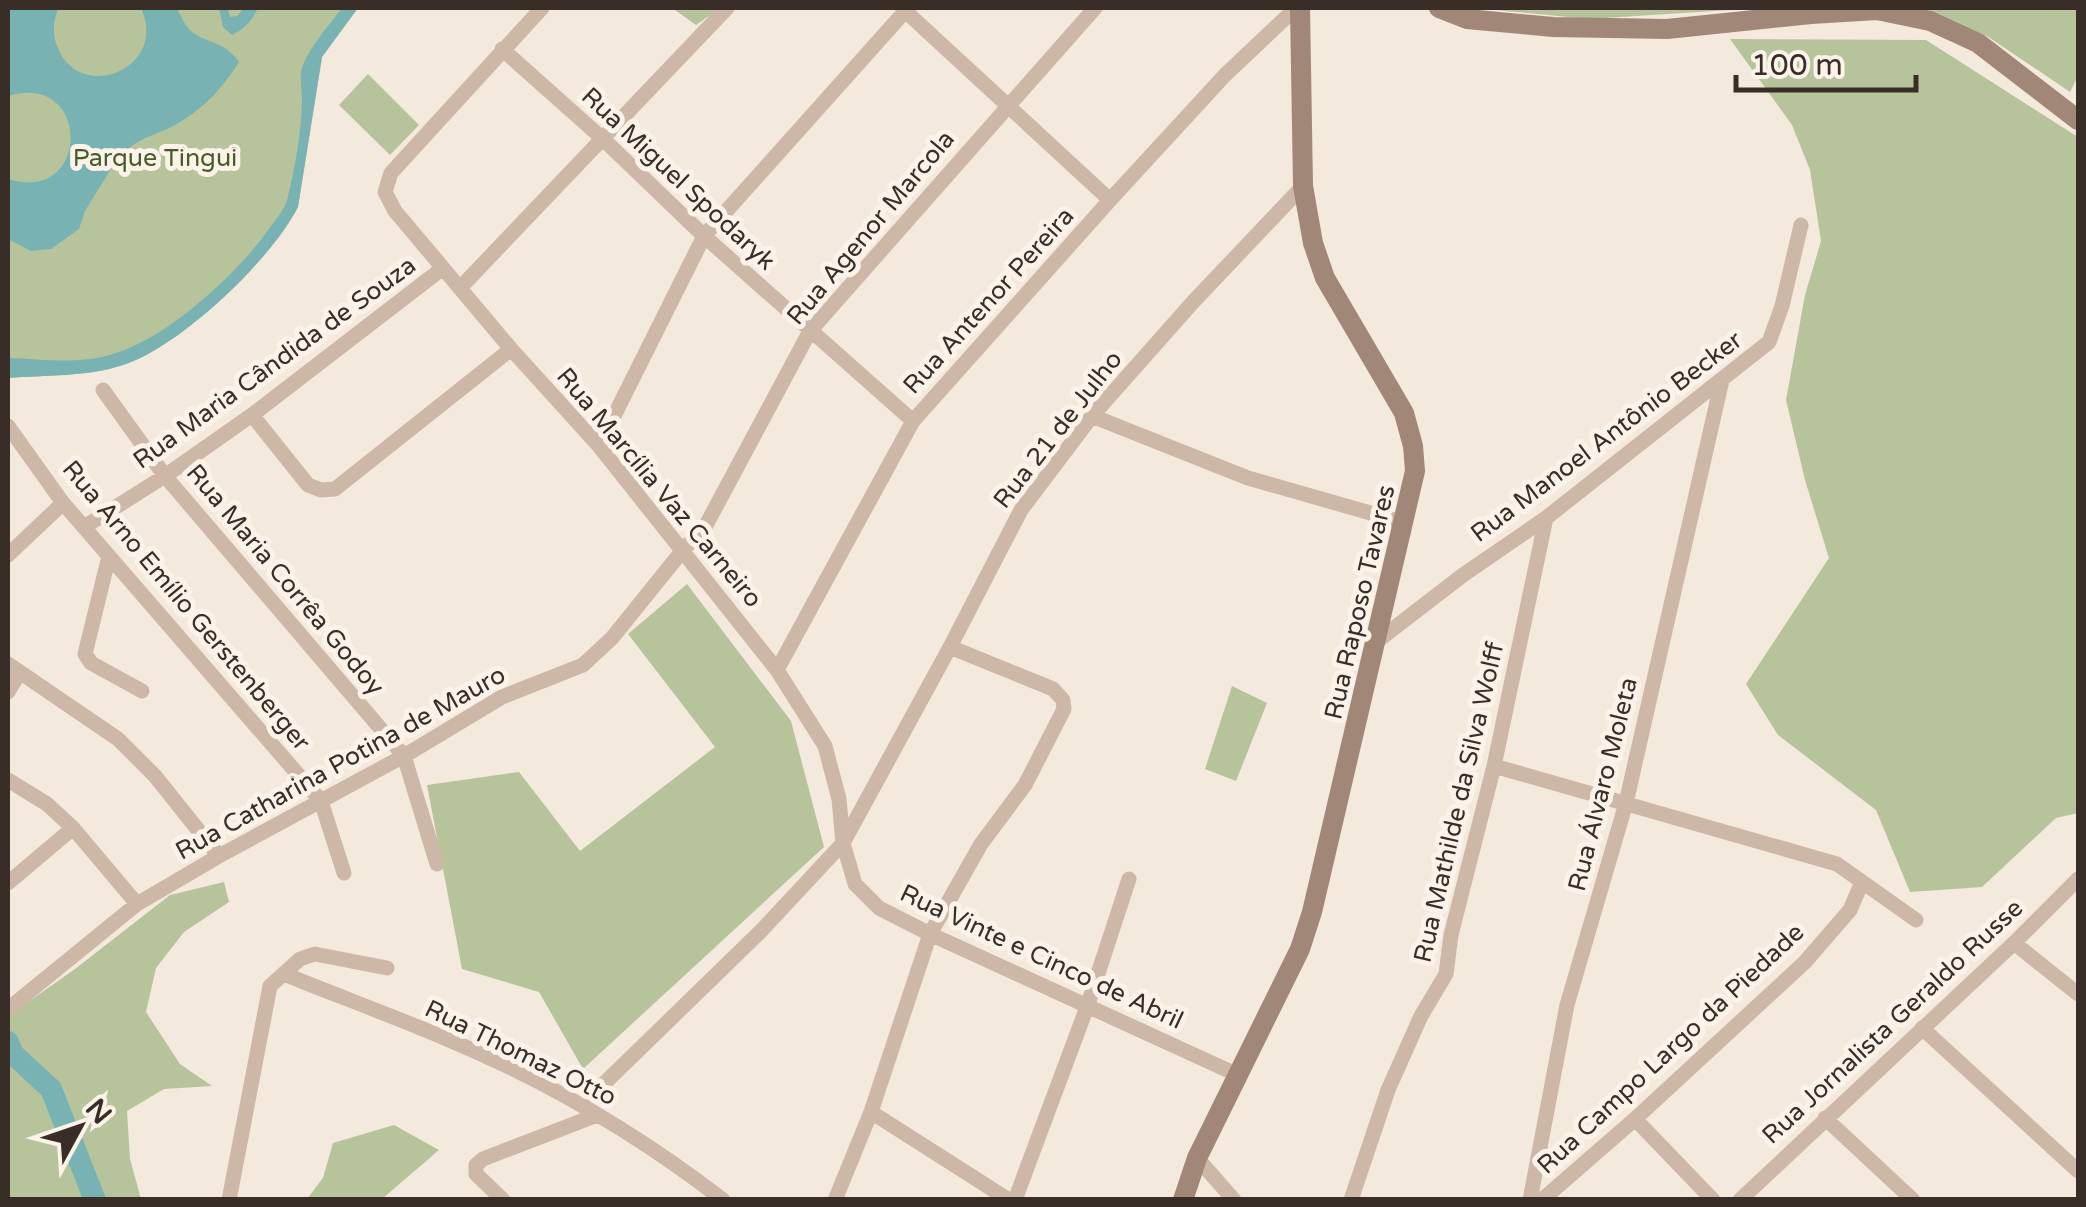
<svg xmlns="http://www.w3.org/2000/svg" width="2086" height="1207" font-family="'Varela Round',sans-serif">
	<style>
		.green { fill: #b7c49b }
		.water { fill: #79b2b3 }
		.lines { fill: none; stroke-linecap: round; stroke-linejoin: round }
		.river { stroke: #79b2b3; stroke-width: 22 }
		.minor { stroke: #cdb8a7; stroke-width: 15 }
		.secondary { stroke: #a18778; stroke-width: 20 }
		.labels { text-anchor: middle; stroke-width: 10; stroke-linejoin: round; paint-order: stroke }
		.park-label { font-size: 25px; fill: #495a2a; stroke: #fbf3ea }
		.street-label { font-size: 25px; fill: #392d28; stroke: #fbf3ea }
	</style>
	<rect width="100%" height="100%" fill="#f4e9dd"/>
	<!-- green -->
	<path class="green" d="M8,8h350l-36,49 -24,150c-27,53 -118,140 -175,158 -36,12 -78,10 -115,13z
		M672,8h48l-24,17z
		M1475,8h286l-171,11z
		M1915,8h163v68l-8,16 -83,-56z
		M1730,39l196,1 152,97v676l-22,5 -74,69 -72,5 -34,-82 -98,-75 -32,-51 83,-126 -24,-78 -19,-80 19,-105 16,-54 -11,-71 -18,-45z
		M368,74l51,51 -29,30 -51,-50z
		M687,584l104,137 33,126 -241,222 -44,-77 -77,-23 -35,-184 92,-13 61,79 135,-104 -87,-113z
		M1232,686l35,17 -31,78 -31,-12z
		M224,882l5,20 -45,30 -28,36 -10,44 34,52 32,22 -48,3 -37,22 3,48 11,40h-133v-183l67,-47 95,-74z
		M394,1125l45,25 -57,49h-75l16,-21 10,-35z"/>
	<!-- water -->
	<path class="water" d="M8,8h51c-6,12 -7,25 -2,38 22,59 112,23 84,-38h36c3,6 7,16 13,22 15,14 33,9 49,32 -17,27 -35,46 -62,62 -14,8 -31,12 -44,21 -7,5 -11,12 -17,16l-31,50 -6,18 -28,20 -20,2 -23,-12v-60c83,26 84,-108 0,-83z
		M219,8h9l2,9 7,-1 7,-8h14c-6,12 -13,21 -26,27l-9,-8z
		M342,8h16l-36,49 -24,150c-27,53 -118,140 -175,158 -36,12 -78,10 -115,13v-20c32,1 67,6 98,-2 57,-13 133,-83 165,-130 6,-8 13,-16 16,-26 8,-31 14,-66 15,-98 0,-10 -2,-21 -1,-30 4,-20 29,-48 41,-64z"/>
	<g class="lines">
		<!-- river -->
		<path class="river" d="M8,1042l5,12 38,35 44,111"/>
		<!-- minor -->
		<path class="minor" d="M542,8l-151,165 -6,19 10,19 116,138 88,97 178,224 48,76 14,53 4,44 12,41 24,24 51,26 308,141
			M902,8l208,192
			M502,49l101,90 101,97 209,185
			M460,288l267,-280
			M103,390l62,86 239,280 33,108
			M252,415l56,70 13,5 14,-1 176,-140
			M1092,416l156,62 154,44
			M8,426l55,77 258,298 23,72
			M599,446l105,-210 204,-228
			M84,527l81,-51 87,-61 191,-147
			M8,555l55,-52
			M109,556l-24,98 6,9 51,28
			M1376,642l87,-67 83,-57 223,-176 13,-36 19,-81
			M8,664l110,75 37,37 64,80
			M777,670l136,-249 197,-221 115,-125 71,-67
			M8,692l12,-20
			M1494,766l343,98 79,56
			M8,780l39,24 26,24 64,76
			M8,883l65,-55
			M2014,943l64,51
			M284,974c54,22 109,42 163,65 98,41 192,96 276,161
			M8,1009l129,-105 82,-48 185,-100 98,-59 81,-32 29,-27 71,-88 22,-23 105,-196 285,-323
			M1922,1028l156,143
			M582,1105l179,-174 82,-88 107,-196 71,-137 71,-94 101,-114 110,-116
			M871,1112l138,88
			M1825,1118l88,82
			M1635,1119l78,81
			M1197,1158l37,42
			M229,1200l41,-214 30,-27 15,-5 72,14
			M503,1200l-27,-26v-9l7,-6 114,-44
			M835,1200l36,-88 59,-178 51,-90 44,-59 39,-76 -1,-9 -10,-11 -103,-42
			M1015,1200l72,-193 42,-128
			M1351,1200l37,-110 33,-74 25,-42 5,-39 43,-169 52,-248
			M1530,1200l37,-195 59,-202 96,-423
			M1542,1200l93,-81 170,-157 45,-52 12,-28
			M1740,1200l274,-257 64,-64"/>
		<!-- secondary -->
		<path class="secondary" d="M1439,8l28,11 86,8 114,2 144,-15 66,-4 53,11 48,22 100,77
			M1183,1200l14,-42 103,-209 12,-37 103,-441 -2,-25 -9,-33 -79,-135 -12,-35 -10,-57 -3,-178"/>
	</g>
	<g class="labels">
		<!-- park labels -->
		<g class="park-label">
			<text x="155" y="166">Parque Tingui</text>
		</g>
		<!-- street labels -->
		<g class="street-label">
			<text transform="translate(679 178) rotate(43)" y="9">Rua Miguel Spodaryk</text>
			<text transform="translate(870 227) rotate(-50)" y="9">Rua Agenor Marcola</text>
			<text transform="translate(988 300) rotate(-48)" y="9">Rua Antenor Pereira</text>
			<text transform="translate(274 362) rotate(-36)" y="9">Rua Maria Cândida de Souza</text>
			<text transform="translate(1057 429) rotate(-52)" y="9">Rua 21 de Julho</text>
			<text transform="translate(1606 436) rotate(-37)" y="9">Rua Manoel Antônio Becker</text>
			<text transform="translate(660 487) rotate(50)" y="9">Rua Marcília Vaz Carneiro</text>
			<text transform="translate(286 579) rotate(50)" y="9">Rua Maria Corrêa Godoy</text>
			<text transform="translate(1359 602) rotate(-77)" y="9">Rua Raposo Tavares</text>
			<text transform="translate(187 605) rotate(50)" y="9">Rua Arno Emílio Gerstenberger</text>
			<text transform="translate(340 762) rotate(-29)" y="9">Rua Catharina Potina de Mauro</text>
			<text transform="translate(1602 784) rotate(-76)" y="9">Rua Álvaro Moleta</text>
			<text transform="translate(1458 802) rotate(-77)" y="9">Rua Mathilde da Silva Wolff</text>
			<text transform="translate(1042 956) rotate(25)" y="9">Rua Vinte e Cinco de Abril</text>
			<text transform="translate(1892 1021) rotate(-43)" y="9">Rua Jornalista Geraldo Russe</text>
			<text transform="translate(1670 1048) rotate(-43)" y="9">Rua Campo Largo da Piedade</text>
			<text transform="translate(521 1052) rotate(26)" y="9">Rua Thomaz Otto</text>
		</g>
	</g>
	<!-- border -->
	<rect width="2086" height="1207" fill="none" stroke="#392d28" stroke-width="20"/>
	<!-- north arrow -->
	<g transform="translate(80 1127) rotate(50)" stroke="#fbf3ea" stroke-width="8" paint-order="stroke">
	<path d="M0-8L18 38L0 25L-18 38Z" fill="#392d28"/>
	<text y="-15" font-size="28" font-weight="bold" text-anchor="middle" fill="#392d28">N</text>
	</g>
	<!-- scale -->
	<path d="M1736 75v15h180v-15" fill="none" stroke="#392d28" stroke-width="5"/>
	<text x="1751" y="75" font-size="30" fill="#392d28" stroke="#fbf3ea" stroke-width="8" paint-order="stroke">100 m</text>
</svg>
